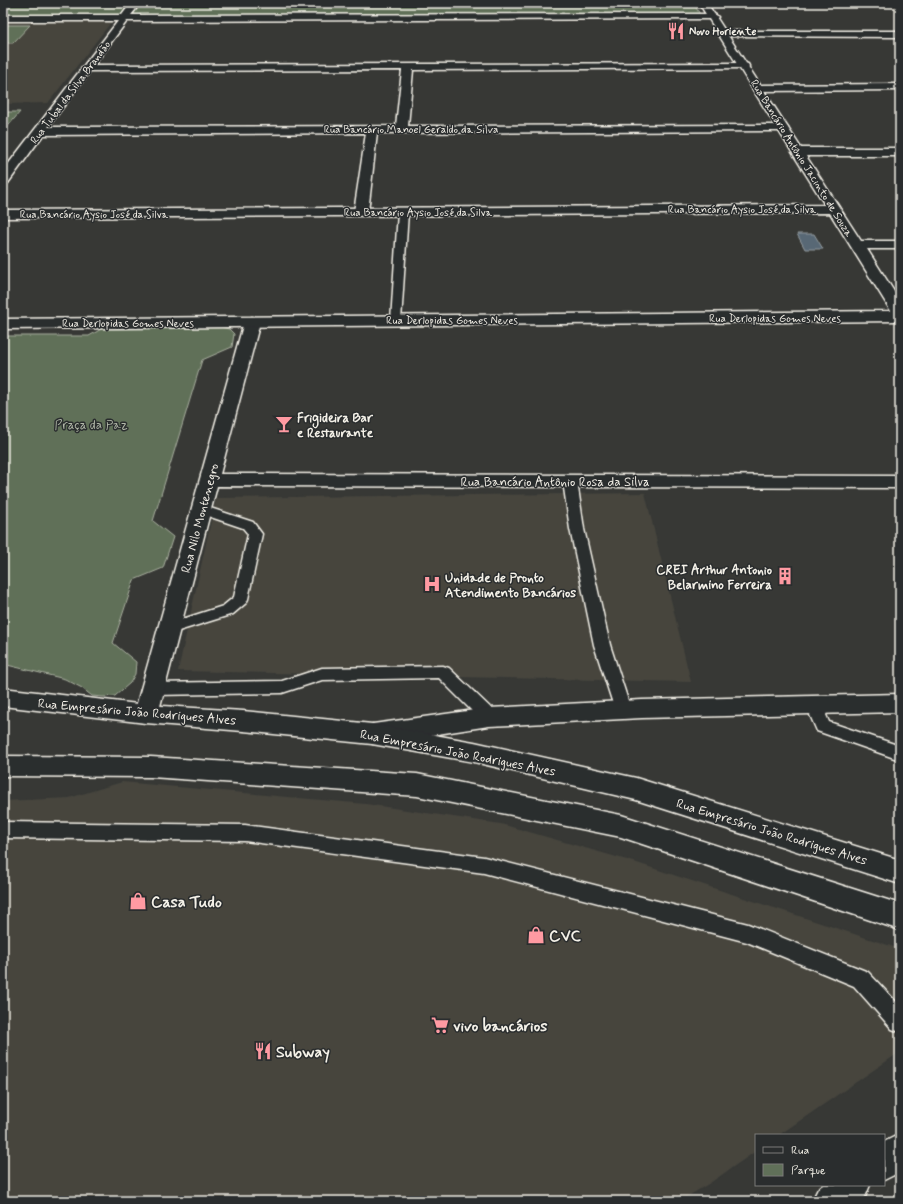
<svg xmlns="http://www.w3.org/2000/svg" width="903" height="1204" font-family="Mynerve,sans-serif">
	<style>
		.built { fill: #46453e }
		.green { fill: #607059; stroke: #aab0a0 }
		.water { fill: #586774; stroke: #969ea2 }
		.lines { fill: none; stroke-linecap: round; stroke-linejoin: round }
		.lane-casing { stroke: #f4f1e8; stroke-width: 3 }
		.street-casing { stroke: #f4f1e8; stroke-width: 3 }
		.secondary-casing { stroke: #f4f1e8; stroke-width: 3 }
		.primary-casing { stroke: #f4f1e8; stroke-width: 3 }
		.lane { fill: #2a2d2e; fill-rule: evenodd }
		.street { fill: #2a2d2e; fill-rule: evenodd }
		.secondary { fill: #2a2d2e; fill-rule: evenodd }
		.primary { fill: #2a2d2e; fill-rule: evenodd }
		.labels { text-anchor: middle; stroke-width: 3; stroke-linejoin: round; paint-order: stroke }
		.far-poi-label { font-size: 11px; font-weight: bold; fill: #f4f1e8; stroke: #2a2d2e; text-anchor: start }
		.far-street-label { font-size: 11px; fill: #f4f1e8; stroke: #2a2d2e }
		.poi-label { font-size: 13px; font-weight: bold; fill: #f4f1e8; stroke: #2a2d2e; text-anchor: start }
		.park-label { font-size: 13px; fill: #b1b7a8; stroke: #2a2d2e }
		.street-label { font-size: 13px; fill: #f4f1e8; stroke: #2a2d2e }
		.near-poi-label { font-size: 16px; font-weight: bold; fill: #f4f1e8; stroke: #2a2d2e; text-anchor: start }
	</style>
	<rect width="100%" height="100%" fill="#373835"/>
	<filter id="ink" filterUnits="userSpaceOnUse"><feTurbulence type="fractalNoise" baseFrequency=".025" numOctaves="2"/><feDisplacementMap in="SourceGraphic" scale="8" xChannelSelector="R" yChannelSelector="G"/><feConvolveMatrix kernelMatrix="1 2 1 2 8 2 1 2 1" color-interpolation-filters="sRGB"/></filter>
	<g filter="url(#ink)">
		<!-- built -->
		<path class="built" d="M3,21h109l-64,82 -45,1z
			M645,493l46,189 -513,-11 38,-173z
			M122,782l244,22 135,20 133,38 266,87v103l-121,83h-23v16l-46,32 -30,18h-600l-3,-5h-74v-395l66,-3z"/>
		<!-- green -->
		<path class="green" d="M3,3h690l10,16 -700,2z
			M3,25h27l-17,18h-10z
			M3,112h17l-17,20z
			M105,327h115l9,2 5,5 -2,13 -30,13 -49,161 20,16 -10,31 -29,12 -21,63 23,19 -1,12 -5,9 -15,13 -11,1 -12,-1 -10,-8 -17,-9 -62,-15v-328h86z"/>
		<!-- water -->
		<path class="water" d="M797,234h17l9,15h-18z"/>
		<g class="lines">
			<!-- lane casing -->
			<g class="lane-casing">
				<path id="lane" d="M403,209l5,3 -7,109 -5,3 -5,-3 7,-109z
					M570,477l5,1 2,3 7,48 26,116 21,65 -2,5 -6,1 -6,-1 -2,-5 -21,-65 -24,-116 -7,-48 2,-3z
					M201,505l52,17 9,12 -14,65 -2,4 -13,11 -64,20 -5,-1 -3,-4 3,-4 59,-19 11,-9 14,-63 -5,-6 -47,-16 -2,-3 2,-3z
					M443,666l6,2 46,44 2,5 -2,5 -6,1 -6,-1 -44,-44 -117,2 -40,13 -129,2 -6,-2 -2,-4 2,-4 6,-2 129,-2 40,-13z
					M822,699l6,2 2,4 -4,10 3,7 71,24v14l-83,-29 -7,-16 6,-14z
					M3,822l242,3 239,32 264,67 120,48 32,34v26l-8,-3 -38,-43 -107,-44 -263,-69 -239,-32 -242,-3z"/>
			</g>
			<!-- street casing -->
			<g class="street-casing">
				<path id="street" d="M131,6l5,3 -5,6 582,-1 3,1 2,2 -2,2 -589,2 -33,44 650,-2 4,1 1,2 -1,2 -335,2 -5,56 374,-1 4,1 2,2 -2,2 -4,1 -405,2 -9,79 -2,3h-10l-2,-3 12,-79 -323,2 -35,48 -5,1v-13l115,-150h-115v-6h119l6,-8zM402,70l-6,56 -348,1 42,-56z
					M723,31h177v6l-180,-1 -2,-2z
					M900,84v6l-143,1 -5,-3 5,-3z
					M252,317l6,2 2,3 -40,152 680,2v12l-683,-2 -59,228 -3,7 -9,2 -9,-2 -3,-7 110,-392 2,-3z
					M900,694v18l-258,6 -153,8 -116,18 -9,-3 -3,-7 3,-7 9,-3 116,-16 153,-8z"/>
			</g>
			<!-- secondary casing -->
			<g class="secondary-casing">
				<path id="secondary" d="M699,3h8l94,145h99v8h-94l55,85h39v8h-33l33,52v20l-897,8v-10l888,-8 -61,-98 -827,5v-8l822,-5z
					M900,1134v38l-16,8v-38z
					M823,1185h47l-5,12 -5,4h-48l6,-12z"/>
			</g>
			<!-- primary casing -->
			<g class="primary-casing">
				<path id="primary" d="M3,688l143,17 97,6 129,13 102,18 162,36 264,82v24l-264,-84 -162,-38 -102,-18 -129,-13 -97,-8 -143,-17z
					M3,756l148,1 266,17 204,41 279,89v26l-279,-93 -204,-41 -266,-19 -148,-1z"/>
			</g>
			<!-- lane -->
			<use href="#lane" class="lane"/>
			<!-- street -->
			<use href="#street" class="street"/>
			<!-- secondary -->
			<use href="#secondary" class="secondary"/>
			<!-- primary -->
			<use href="#primary" class="primary"/>
		</g>
	</g>
	<!-- icons -->
	<defs>
		<g id="restaurant-bare" transform="scale(1.38)"><path d="M-5-6h1v4h1v-4h1v4h1v-4h1v5L-1.5 .5V6h-2V.5L-5-1ZM5-6V6H3V1.5H1.5Q1.5-4 5-6Z" fill="#ff9aa2" stroke="#2a2d2e" stroke-width="2.5" paint-order="stroke"/></g>
		<g id="bar-bare" transform="scale(1.38)"><path d="M-6-5H6L.8 .8V4.5H3.5V6h-7V4.5H-.8V.8Z" fill="#ff9aa2" stroke="#2a2d2e" stroke-width="2.5" paint-order="stroke"/></g>
		<g id="building-bare" transform="scale(1.38)"><path d="M-4-6H4V6H1V3H-1V6H-4ZM-2.5-4.3h1.7v1.8h-1.7ZM.8-4.3h1.7v1.8H.8ZM-2.5-1h1.7V.8h-1.7ZM.8-1h1.7V.8H.8Z" fill="#ff9aa2" stroke="#2a2d2e" stroke-width="2.5" paint-order="stroke"/></g>
		<g id="hospital-bare" transform="scale(1.38)"><path d="M-5-5h3v3.5h4V-5h3V5h-3V1.5h-4V5h-3Z" fill="#ff9aa2" stroke="#2a2d2e" stroke-width="2.5" paint-order="stroke"/></g>
		<g id="shop-bare" transform="scale(1.38)"><path d="M-5-2.5h2.3a2.7 3.5 0 0 1 5.4 0H5L5.5 6h-11ZM-1.5-2.5h3a1.5 2.3 0 0 0-3 0Z" fill="#ff9aa2" stroke="#2a2d2e" stroke-width="2.5" paint-order="stroke"/></g>
		<g id="supermarket-bare" transform="scale(1.38)"><path d="M-6-5.5h2.5l.6 2H6L4.5 2H-2.5L-4.4-4H-6ZM-1.5 3.2a1.3 1.3 0 1 0 .1 0ZM3 3.2a1.3 1.3 0 1 0 .1 0Z" fill="#ff9aa2" stroke="#2a2d2e" stroke-width="2.5" paint-order="stroke"/></g>
	</defs>
	<g fill-rule="evenodd">
		<use href="#restaurant-bare" x="676" y="31"/>
		<use href="#bar-bare" x="284" y="424"/>
		<use href="#building-bare" x="785" y="576"/>
		<use href="#hospital-bare" x="432" y="584"/>
		<use href="#shop-bare" x="138" y="901"/>
		<use href="#shop-bare" x="536" y="935"/>
		<use href="#supermarket-bare" x="440" y="1025"/>
		<use href="#restaurant-bare" x="263" y="1051"/>
	</g>
	<g class="labels">
		<!-- far-poi labels -->
		<g class="far-poi-label">
			<text x="689" y="35">Novo Horiente</text>
		</g>
		<!-- far-street labels -->
		<g class="far-street-label">
			<text transform="translate(70 92) rotate(-53)" y="4">Rua Tubal da Silva Brandão</text>
			<text x="411" y="133">Rua Bancário Manoel Geraldo da Silva</text>
			<text transform="translate(802 158) rotate(58)" y="4">Rua Bancário Antônio Jacinto de Souza</text>
			<text x="742" y="213">Rua Bancário Aysio José da Silva</text>
			<text x="418" y="216">Rua Bancário Aysio José da Silva</text>
			<text x="94" y="218">Rua Bancário Aysio José da Silva</text>
			<text x="775" y="322">Rua Derlopidas Gomes Neves</text>
			<text x="452" y="324">Rua Derlopidas Gomes Neves</text>
			<text x="128" y="327">Rua Derlopidas Gomes Neves</text>
		</g>
		<!-- poi labels -->
		<g class="poi-label">
			<text x="297" y="422">Frigideira Bar<tspan x="297" dy="15">e Restaurante</tspan></text>
			<text x="772" y="574" text-anchor="end">CREI Arthur Antonio<tspan x="772" dy="15">Belarmino Ferreira</tspan></text>
			<text x="445" y="582">Unidade de Pronto<tspan x="445" dy="15">Atendimento Bancários</tspan></text>
		</g>
		<!-- park labels -->
		<g class="park-label">
			<text x="91" y="429">Praça da Paz</text>
		</g>
		<!-- street labels -->
		<g class="street-label">
			<text x="555" y="486">Rua Bancário Antônio Rosa da Silva</text>
			<text transform="translate(199 518) rotate(-75)" y="5">Rua Nilo Montenegro</text>
			<text transform="translate(137 711) rotate(5)" y="5">Rua Empresário João Rodrigues Alves</text>
			<text transform="translate(458 752) rotate(11)" y="5">Rua Empresário João Rodrigues Alves</text>
			<text transform="translate(772 831) rotate(17)" y="5">Rua Empresário João Rodrigues Alves</text>
		</g>
		<!-- near-poi labels -->
		<g class="near-poi-label">
			<text x="151" y="907">Casa Tudo</text>
			<text x="549" y="941">CVC</text>
			<text x="453" y="1031">vivo bancários</text>
			<text x="276" y="1057">Subway</text>
		</g>
	</g>
	<!-- margin -->
	<rect width="903" height="1204" fill="none" stroke="#2a2d2e" stroke-width="16"/>
	<rect x="8" y="8" width="887" height="1188" fill="none" stroke="#f4f1e8" stroke-width="1.5" filter="url(#ink)"/>
	<!-- legend -->
	<rect x="755" y="1134" width="130" height="52" fill="#2a2d2e" stroke="#7b7b78"/>
	<rect x="763" y="1147" width="20" height="6" fill="#2a2d2e" stroke="#7b7b78"/>
	<text x="791" y="1154" font-size="12" fill="#f4f1e8">Rua</text>
	<rect x="763" y="1164" width="20" height="12" fill="#607059" stroke="#7b7b78"/>
	<text x="791" y="1174" font-size="12" fill="#f4f1e8">Parque</text>
</svg>
